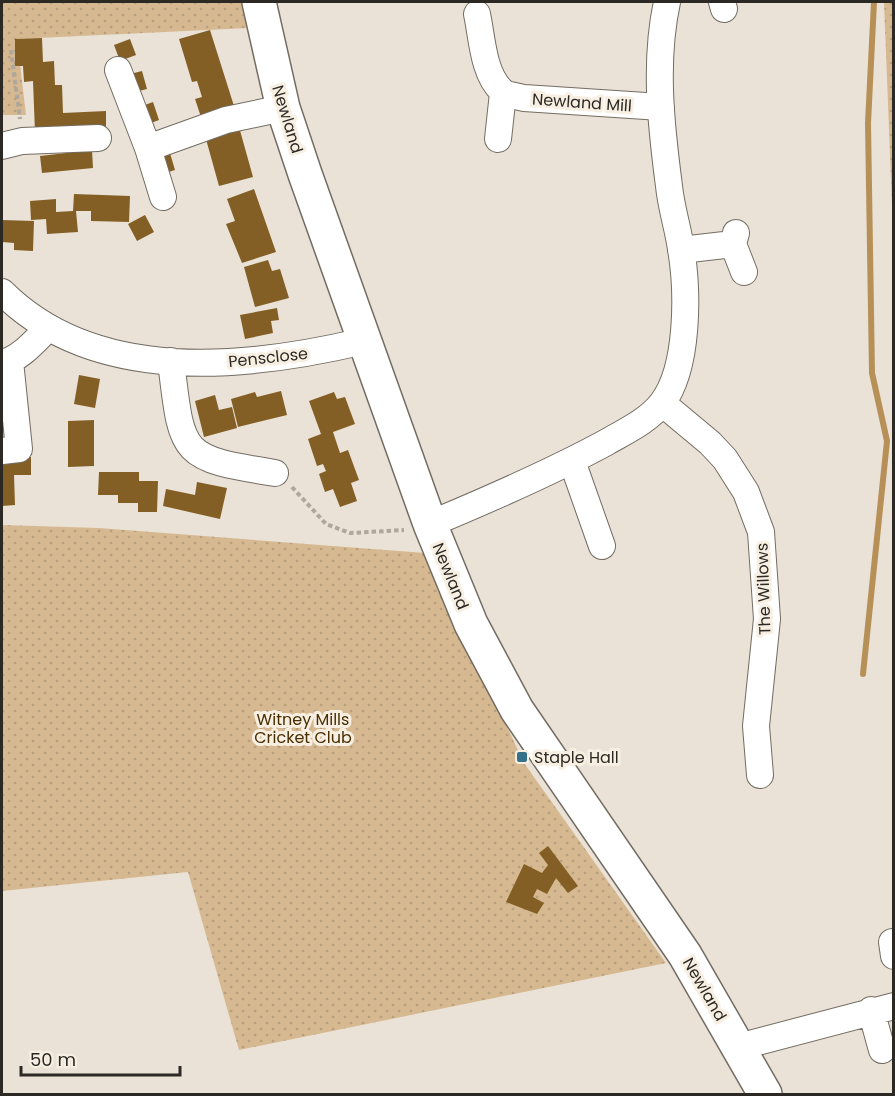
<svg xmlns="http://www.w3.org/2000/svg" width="895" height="1096" font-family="Poppins,sans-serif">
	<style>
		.park { fill: url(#park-dots) }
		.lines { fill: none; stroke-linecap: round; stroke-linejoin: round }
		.stream { stroke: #b79058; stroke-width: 6 }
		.building { fill: #835f25 }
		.minor-casing { stroke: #736c62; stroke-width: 28 }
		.major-casing { stroke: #736c62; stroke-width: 36 }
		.path { stroke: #aea79d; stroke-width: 4; stroke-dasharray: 4.5 3; stroke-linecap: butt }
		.minor { stroke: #fff; stroke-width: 26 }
		.major { stroke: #fff; stroke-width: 33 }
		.poi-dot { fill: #357289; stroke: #f8efe3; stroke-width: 2 }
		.labels { text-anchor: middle; stroke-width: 6; stroke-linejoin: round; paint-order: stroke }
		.street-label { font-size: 16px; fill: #2c2924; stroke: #f8efe3 }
		.park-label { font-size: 16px; fill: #482e00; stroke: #f8efe3 }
		.poi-label { font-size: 16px; fill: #2c2924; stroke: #f8efe3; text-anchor: start }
	</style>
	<defs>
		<pattern id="park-dots" width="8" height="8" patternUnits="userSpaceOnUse" patternTransform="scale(1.5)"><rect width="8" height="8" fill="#d6b991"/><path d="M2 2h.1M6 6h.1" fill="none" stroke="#b89f7d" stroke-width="1.8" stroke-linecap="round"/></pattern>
	</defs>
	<rect width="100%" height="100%" fill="#eae2d6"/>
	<!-- park -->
	<path class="park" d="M2,2h244l3,26 -232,11 9,76h-24z
		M884,2h10l-1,229z
		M2,525l97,3 326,25 99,210 142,200 -427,87 -51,-178 -186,19z"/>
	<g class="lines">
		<!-- stream -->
		<path class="stream" d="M863,674l24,-233 -15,-68 -4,-250 6,-121"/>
	</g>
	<!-- building -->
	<path class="building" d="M210,30l24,76 -33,11 -6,-18 7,-2 -5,-16 -5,1 -13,-43z
		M42,38l1,24 11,-1 1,24h7l1,28 43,-2v19l-71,2 -2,-51 -9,1 -1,-16h-8v-27z
		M130,39l6,16 -16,6 -6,-16z
		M142,71l5,18 -16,4 -5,-18z
		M153,102l6,18 -16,6 -6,-18z
		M234,109l19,68 -34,9 -15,-54z
		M167,143l8,27 -13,4 -9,-26z
		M92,150l1,18 -51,5 -2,-17z
		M254,189l22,63 -34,11 -16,-39 9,-3 -8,-22z
		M74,194l56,2 -1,26 -38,-1v-10h-15l2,21 -31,2 -1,-15 -15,1 -1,-19 26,-2v13l17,-1z
		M145,215l9,17 -17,9 -9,-17z
		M2,220l32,1 -1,30 -19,-1v-7l-12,-1z
		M268,260l4,11 8,-2 9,29 -34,9 -11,-40z
		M277,308l2,12 -8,1 2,12 -28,6 -5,-24z
		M79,375l21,4 -5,29 -21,-4z
		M281,391l6,24 -49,12 -7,-28 24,-7 2,5z
		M334,392l3,7 8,-2 10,27 -22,8 7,21 8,-3 11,30 -8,3 6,18 -17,6 -7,-18 -8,3 -6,-18 7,-3 -3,-7 -6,2 -9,-27 13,-5 -12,-33z
		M215,395l4,15 13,-3 5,21 -33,9 -9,-36z
		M94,420v46l-26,1v-46z
		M31,457v18h-17l1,30 -13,1v-48z
		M99,472h40v9h19l-1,31h-19v-9h-20v-8h-20z
		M197,482l30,6 -7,31 -57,-13 3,-17 29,6z
		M548,846l30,40 -10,7 -12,-15 -9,16 -10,-5 -4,8 11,6 -7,11 -31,-12 18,-38 18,9 6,-8 -9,-12z"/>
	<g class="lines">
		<!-- minor casing -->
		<g class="minor-casing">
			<path id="minor" d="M722,2l2,7
				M477,14c5,23 6,60 25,77 5,5 15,5 22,7l137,9
				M118,70l30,78 15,49
				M498,139l5,-46
				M2,146l20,-5 76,-3
				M148,148l78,-28 57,-12
				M736,233l-3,11 11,28
				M681,250l52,-6
				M2,292c93,93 244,77 362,49
				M171,361c11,95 9,97 104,112
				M2,363c18,-4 33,-22 46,-35
				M662,403l48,40 15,16 21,33 15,40 6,87 -11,107 4,49
				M2,451l17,-2 -9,-88
				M572,461l30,85
				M430,524c60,-25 120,-51 177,-82 19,-11 41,-21 55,-39 27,-35 26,-112 19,-154 -3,-21 -10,-42 -12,-63 -8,-61 -15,-124 -2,-184
				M892,942l2,14
				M871,1010l11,40
				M738,1047l156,-41"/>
		</g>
		<!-- major casing -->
		<g class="major-casing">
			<path id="major" d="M259,2l24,106 22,66 125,350 41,100 46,86 168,245 80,139"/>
		</g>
		<!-- path -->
		<path class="path" d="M11,50l9,69
			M292,487l34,37 24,9 54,-3"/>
		<!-- minor -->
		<use href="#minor" class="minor"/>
		<!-- major -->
		<use href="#major" class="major"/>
	</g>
	<!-- markers -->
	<rect class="poi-dot" x="516" y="751" width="12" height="12" rx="3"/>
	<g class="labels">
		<!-- street labels -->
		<g class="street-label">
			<text transform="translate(582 102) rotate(4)" y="6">Newland Mill</text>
			<text transform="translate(288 119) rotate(73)" y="6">Newland</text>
			<text transform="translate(268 357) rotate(-6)" y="6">Pensclose</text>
			<text transform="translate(451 576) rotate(68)" y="6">Newland</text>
			<text transform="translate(763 589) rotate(-92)" y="6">The Willows</text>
			<text transform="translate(705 989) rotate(60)" y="6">Newland</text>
		</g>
		<!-- park labels -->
		<g class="park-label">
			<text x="303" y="725">Witney Mills<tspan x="303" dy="18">Cricket Club</tspan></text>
		</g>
		<!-- poi labels -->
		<g class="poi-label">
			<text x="534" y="763">Staple Hall</text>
		</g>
	</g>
	<!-- border -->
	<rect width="895" height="1096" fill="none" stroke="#2c2924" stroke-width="6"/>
	<!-- scale -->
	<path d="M21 1066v9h159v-9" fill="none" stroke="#2c2924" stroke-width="3"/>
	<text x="30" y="1066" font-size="18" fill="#2c2924" stroke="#f8efe3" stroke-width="4.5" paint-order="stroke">50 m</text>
</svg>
